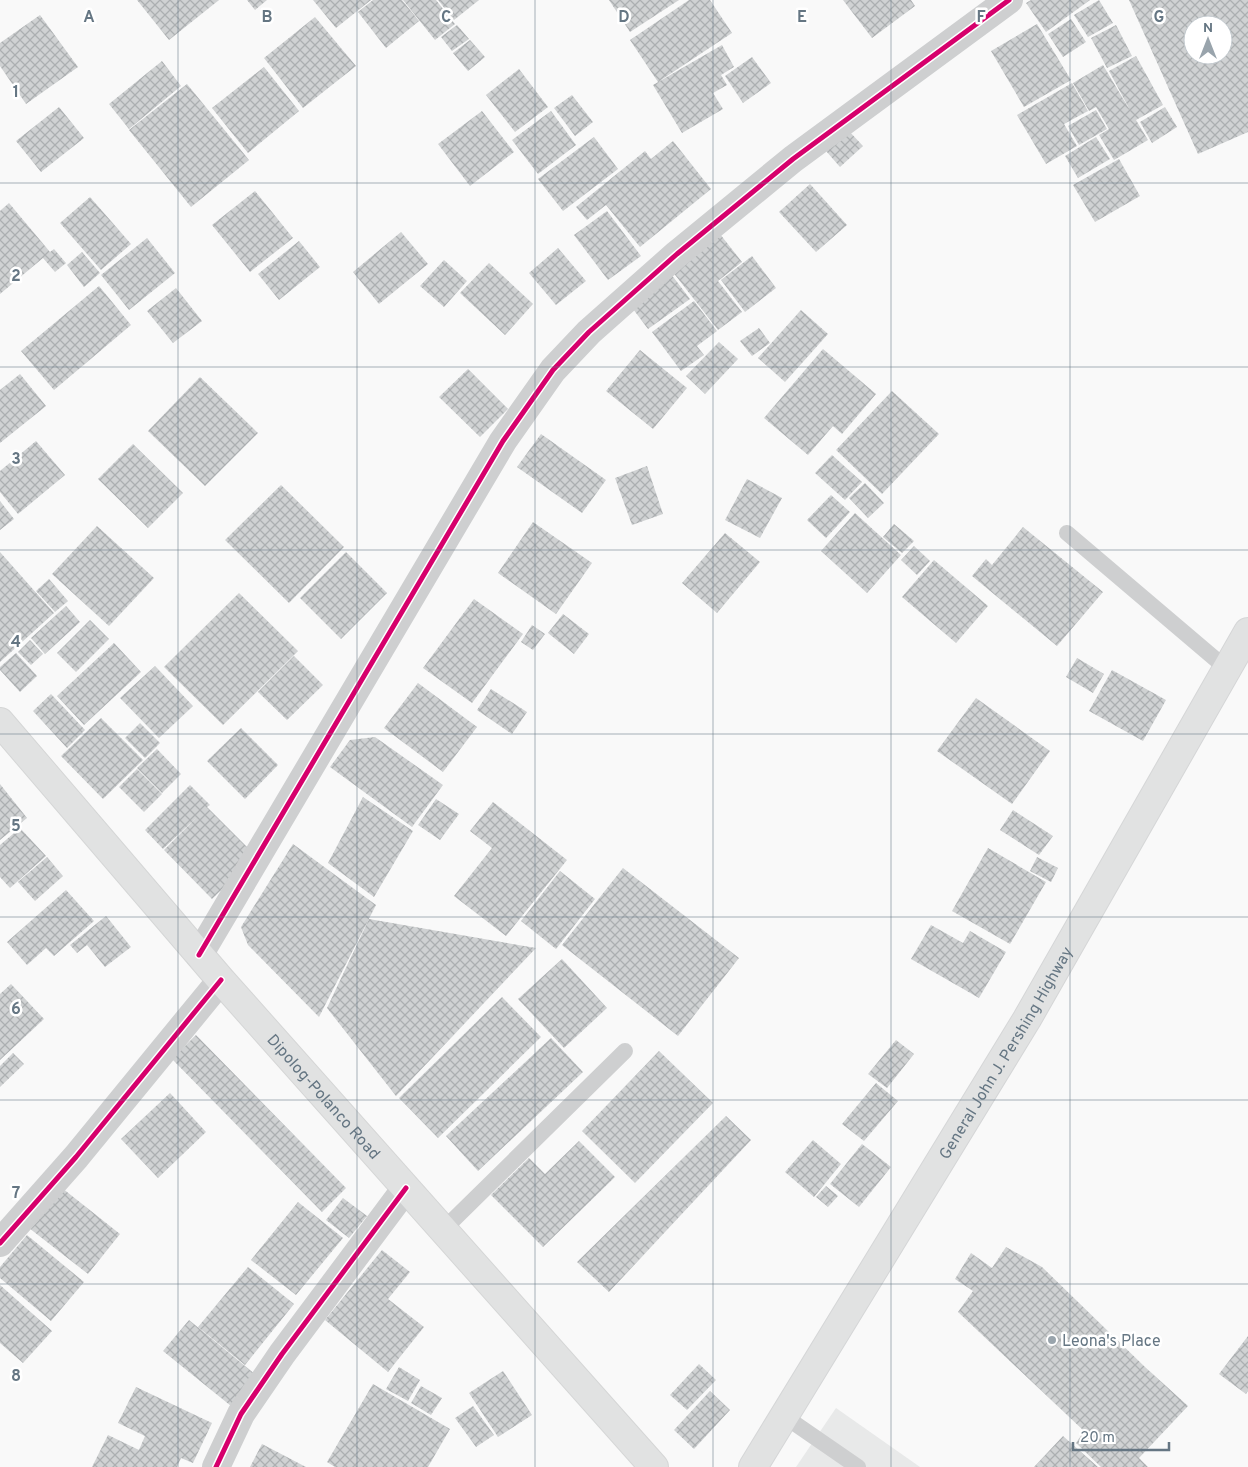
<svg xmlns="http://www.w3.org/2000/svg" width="1248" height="1467" font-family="Overpass,sans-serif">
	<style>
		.built { fill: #e8e9e9 }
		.building { fill: url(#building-cross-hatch); fill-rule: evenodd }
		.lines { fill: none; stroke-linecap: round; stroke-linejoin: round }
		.secondary-casing { stroke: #d5d6d7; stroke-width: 30 }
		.highway-casing { stroke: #d5d6d6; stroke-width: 30 }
		.lane { stroke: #cecfd0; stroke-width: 16 }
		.street { stroke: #cecfd0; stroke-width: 28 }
		.secondary { stroke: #e1e2e2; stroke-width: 28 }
		.highway { stroke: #e1e2e2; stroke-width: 28 }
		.cycleway-casing { stroke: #fff; stroke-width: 8 }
		.cycleway { stroke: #d6006c; stroke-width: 5 }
		.grid { fill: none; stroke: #657683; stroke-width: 1; stroke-opacity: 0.55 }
		.poi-dot { fill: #99a4ac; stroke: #fff; stroke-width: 2 }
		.labels { text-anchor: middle; stroke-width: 5; stroke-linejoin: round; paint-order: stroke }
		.street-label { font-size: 16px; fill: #657683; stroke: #fff }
		.poi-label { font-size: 16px; fill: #657683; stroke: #fff; text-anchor: start }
		.grid-label { font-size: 16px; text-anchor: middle; font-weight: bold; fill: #657683; stroke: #fff; stroke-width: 5; stroke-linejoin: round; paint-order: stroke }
	</style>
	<defs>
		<pattern id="building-cross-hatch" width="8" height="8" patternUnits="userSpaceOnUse" patternTransform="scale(1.25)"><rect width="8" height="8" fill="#d0d2d3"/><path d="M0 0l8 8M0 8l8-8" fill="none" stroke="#acafb1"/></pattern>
	</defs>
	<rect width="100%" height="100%" fill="#f9f9f9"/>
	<!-- built -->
	<path class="built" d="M836,1408l84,59h-124z"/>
	<!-- building -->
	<path class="building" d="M137,0h82l-50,40z
		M247,0h20l-12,10z
		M313,0h58l-35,28z
		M373,0h29l17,21 -33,27 -28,-36z
		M403,0h33l19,24 -20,16z
		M438,0h41l-25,20z
		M609,0h70l-49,32z
		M689,0h21l22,33 -74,49 -28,-42z
		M843,0h68l4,6 -43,32z
		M1031,0h59l-44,32 -20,-29z
		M1099,0l14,23 -25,14 -14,-22z
		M1129,0h119v132l-50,22zM1193,25h30v30h-30z
		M40,15l38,52 -52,37 -26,-38v-23z
		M315,17l41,49 -53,42 -39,-50z
		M1071,19l15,23 -23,15 -15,-23z
		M1037,24l34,56 -47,27 -33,-56z
		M457,25l12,14 -17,12 -11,-14z
		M1116,25l16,31 -25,12 -16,-30z
		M470,40l15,17 -17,14 -15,-18z
		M722,45l12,22 -13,8 6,10 -14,8 10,16 -41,24 -29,-48z
		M1136,56l27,49 -27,15 12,20 -34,20 -15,-25 10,-6 -13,-22 -7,4 -16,-28 30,-18 28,47 -22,-41z
		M752,57l19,26 -28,20 -18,-27z
		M162,61l19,25 -52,43 -20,-25z
		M264,67l35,44 -51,42 -36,-45z
		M519,69l29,38 -33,25 -29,-37z
		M1072,83l16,28 -24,13 13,22 -31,18 -29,-49z
		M187,84l62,76 -58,47 -62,-77z
		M572,95l21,27 -18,14 -21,-28z
		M59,107l25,31 -43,34 -25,-31z
		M1165,107l12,20 -25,16 -12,-21z
		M1096,110l11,19 -28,16 -11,-19z
		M482,111l32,41 -44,34 -32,-42z
		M551,111l25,34 -38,29 -26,-34z
		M848,130l15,16 -23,21 -14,-16z
		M594,137l24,32 -55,42 -25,-32z
		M1096,137l14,22 -32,19 -13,-22z
		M673,141l38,48 -71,58 -34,-42 -19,15 -11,-13 69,-56 6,8z
		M1119,159l21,37 -45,26 -22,-37z
		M810,184l37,41 -31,27 -37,-40z
		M255,191l38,47 -43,34 -38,-47z
		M90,197l41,47 -30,26 -41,-47z
		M9,203l41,49 4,-3 12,14 -11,9 -12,-14 -43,36v-83z
		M607,211l34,45 -33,24 -34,-45z
		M401,232l27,32 -49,40 -26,-32z
		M720,234l22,28 -24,19 24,31 -24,18 -46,-59z
		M147,238l28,35 -46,37 -28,-35z
		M299,241l21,26 -41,33 -21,-26z
		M558,248l28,33 -30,24 -27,-32z
		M82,252l18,21 -16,14 -17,-22z
		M752,256l24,32 -31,24 -24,-32z
		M444,260l23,21 -23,26 -24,-21z
		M489,263l44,41 -28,31 -45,-42z
		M671,274l19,25 -42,30 -18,-24z
		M99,286l32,39 -77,65 -33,-39z
		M176,288l26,33 -29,22 -26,-32z
		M694,301l23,30 -20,15 7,9 -23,16 -29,-39z
		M801,310l27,24 -43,48 -27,-24z
		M759,328l11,15 -18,13 -12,-15z
		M719,342l19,17 -33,35 -19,-18z
		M823,349l53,45 -34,40 -9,-8 -25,29 -44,-37z
		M640,350l47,38 -34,41 -47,-38z
		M468,369l40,40 -28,28 -41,-40z
		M20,374l26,32 -46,37v-53z
		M200,377l58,56 -53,53 -57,-55z
		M892,391l47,43 -57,60 -46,-44z
		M541,434l65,46 -24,33 -65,-46z
		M36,441l29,34 -47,39 -18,-22v-21z
		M133,444l50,49 -35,35 -50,-49z
		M832,455l30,27 -17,18 -30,-27z
		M647,466l16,48 -31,11 -17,-47z
		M747,479l35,19 -22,40 -35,-18z
		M865,483l19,20 -16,15 -19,-20z
		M281,485l63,62 -55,56 -64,-63z
		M831,495l19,17 -24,26 -19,-18z
		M0,501l14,18 -14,11z
		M855,513l46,42 -34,38 -46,-42z
		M533,522l59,41 -36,51 -58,-41z
		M894,524l20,17 -12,12 -19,-16z
		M97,526l57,52 -45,48 -57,-52z
		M1023,527l80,65 -46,54 -85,-70 14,-17 6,6z
		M725,533l35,29 -43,51 -35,-30z
		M914,546l16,15 -13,14 -16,-15z
		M0,552l54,61 -54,49z
		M346,552l41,41 -46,46 -41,-41z
		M934,560l54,46 -32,37 -54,-46z
		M49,579l19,22 -13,11 -19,-21z
		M239,593l59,58 -75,74 -59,-58z
		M474,599l49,35 -51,69 -49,-35z
		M66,606l14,16 -35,32 -14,-16z
		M563,614l26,20 -15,20 -26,-21z
		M90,620l19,19 -33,33 -19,-19z
		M532,625l13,9 -12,16 -12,-8z
		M30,640l13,14 -12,11 -13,-13z
		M114,643l27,29 -57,53 -27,-29z
		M16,653l21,23 -17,16 -20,-22v-3z
		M294,656l29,29 -36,35 -29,-28z
		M1077,658l27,16 -11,19 -27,-16z
		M155,666l38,40 -34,32 -39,-40z
		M1112,670l54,30 -23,41 -54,-30z
		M418,683l59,44 -34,45 -59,-44z
		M491,689l36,23 -15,22 -35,-24z
		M51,694l34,36 -18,18 -34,-37z
		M976,698l74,53 -38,53 -75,-53z
		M101,718l42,42 -40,39 -42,-43z
		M140,723l20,20 -15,15 -20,-20z
		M241,728l37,37 -33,34 -38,-38z
		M375,737l68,48 -31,42 -82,-60 20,-27z
		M157,749l24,25 -19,19 -25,-25z
		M137,769l25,25 -18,18 -25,-25z
		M0,784l27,34 -27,22z
		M190,785l20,20 -3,2 49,49 -44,43 -48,-49 33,-33 -34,32 -18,-19z
		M363,797l50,34 -39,66 -46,-34z
		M436,799l23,15 -19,26 -22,-15z
		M493,802l74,58 -61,76 -52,-40 38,-48 -22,-17z
		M1013,810l40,26 -14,19 -39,-25z
		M20,828l26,28 -36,32 -10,-11v-32z
		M293,844l83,61 -57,112 -71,-72 -7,-18z
		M988,848l58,34 -36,62 -58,-33z
		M47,857l16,19 -28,25 -17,-19z
		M1037,857l21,11 -7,14 -21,-11z
		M623,868l116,90 -61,78 -116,-91z
		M560,871l35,28 -39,50 -35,-28z
		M66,890l28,31 -40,35 -8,-8 -19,17 -20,-23z
		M106,916l25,31 -26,20 -18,-22 -10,8 -7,-8z
		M369,919l167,29 -140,148 -69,-88z
		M931,925l32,18 7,-12 36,21 -27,46 -68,-39z
		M562,959l45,49 -43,40 -46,-49z
		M11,984l33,35 -44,41v-66z
		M502,997l39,40 -103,101 -39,-40z
		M196,1035l150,153 -24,24 -150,-153z
		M551,1038l32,34 -105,99 -32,-35z
		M896,1040l18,14 -27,34 -19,-14z
		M659,1051l54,52 -78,80 -53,-52z
		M13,1053l11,11 -24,23v-21z
		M876,1083l22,18 -34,40 -22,-17z
		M170,1093l36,39 -48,46 -37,-39z
		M726,1116l25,24 -142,152 -32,-30z
		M813,1140l28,24 -27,33 -29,-25z
		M579,1141l36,36 -72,70 -52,-52 38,-37 16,16z
		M862,1144l29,23 -32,40 -29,-23z
		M826,1186l12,10 -10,11 -12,-10z
		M62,1188l58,46 -32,40 -59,-46z
		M343,1198l24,18 -18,22 -23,-18z
		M298,1202l45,36 -47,57 -45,-35z
		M27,1235l57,47 -33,39 -51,-43v-11z
		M1006,1247l36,20 103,100 43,39 -49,52 9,9h-47l-25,-24 8,-12 -126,-119 15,-21 -18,-12 16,-26 21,15z
		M382,1250l28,22 -22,27 36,28 -36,45 -63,-52z
		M248,1267l46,37 -49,61 -47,-38z
		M0,1285l52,46 -29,32 -23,-20z
		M189,1320l67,55 -25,31 -68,-55z
		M1248,1336v55l-2,3 -27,-20z
		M699,1364l17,16 -29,30 -17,-15z
		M399,1367l21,13 -12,21 -22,-12z
		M503,1371l29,44 -34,22 -29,-44z
		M373,1384l77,45 -22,38h-93l-8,-5z
		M421,1386l21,12 -11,17 -20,-12z
		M136,1387l76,36 -19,40 -12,-5 -4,9h-85l16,-32 31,15 6,-14 -27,-13z
		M710,1391l20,19 -36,39 -20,-19z
		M473,1406l21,29 -18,12 -21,-29z
		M1063,1436l35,31h-64z
		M262,1444l44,23h-56z"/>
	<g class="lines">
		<!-- secondary casing -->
		<g class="secondary-casing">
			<g id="secondary">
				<path id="s1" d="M753,1467l274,-448 221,-387"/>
			</g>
		</g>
		<!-- highway casing -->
		<g class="highway-casing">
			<g id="highway">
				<path id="s2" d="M0,722l221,258 433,487"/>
			</g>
		</g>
		<!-- lane -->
		<path class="lane" d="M1067,533l160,136
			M443,1230l182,-179
			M784,1416l74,51"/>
		<!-- street -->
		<path class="street" d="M199,955l304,-514 50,-71 36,-38 88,-78 116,-95 216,-159
			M0,1243l76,-86 145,-177
			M216,1467l25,-53 41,-60 124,-166"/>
		<!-- secondary -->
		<use href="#secondary" class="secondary"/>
		<!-- highway -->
		<use href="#highway" class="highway"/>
		<!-- cycleway casing -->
		<g class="cycleway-casing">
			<path id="cycleway" d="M199,955l304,-514 50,-71 36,-38 88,-78 116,-95 216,-159
				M0,1243l76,-86 145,-177
				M216,1467l25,-53 41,-60 124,-166"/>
		</g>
		<!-- cycleway -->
		<use href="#cycleway" class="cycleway"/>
	</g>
	<!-- grid -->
	<path class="grid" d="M178,0v1467M357,0v1467M535,0v1467M713,0v1467M891,0v1467M1070,0v1467M0,183h1248M0,367h1248M0,550h1248M0,734h1248M0,917h1248M0,1100h1248M0,1284h1248"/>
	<!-- markers -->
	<circle class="poi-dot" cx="1052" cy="1340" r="5"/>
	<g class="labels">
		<!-- street labels -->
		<g class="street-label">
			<text dy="6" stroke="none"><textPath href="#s1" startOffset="485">General John J. Pershing Highway</textPath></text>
			<text dy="6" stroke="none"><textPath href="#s2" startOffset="495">Dipolog-Polanco Road</textPath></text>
		</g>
		<!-- poi labels -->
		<g class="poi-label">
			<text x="1062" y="1346">Leona's Place</text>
		</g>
	</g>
	<g class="grid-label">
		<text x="89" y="22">A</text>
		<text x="267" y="22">B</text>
		<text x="446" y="22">C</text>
		<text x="624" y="22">D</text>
		<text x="802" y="22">E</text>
		<text x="981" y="22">F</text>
		<text x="1159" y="22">G</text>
		<text x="16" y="97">1</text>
		<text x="16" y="281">2</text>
		<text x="16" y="464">3</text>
		<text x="16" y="647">4</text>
		<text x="16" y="831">5</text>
		<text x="16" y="1014">6</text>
		<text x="16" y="1198">7</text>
		<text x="16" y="1381">8</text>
	</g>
	<!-- north arrow -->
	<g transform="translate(1208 40)"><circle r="24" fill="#ffffff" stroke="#c1c8cd"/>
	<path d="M0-4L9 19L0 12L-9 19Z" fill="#99a4ac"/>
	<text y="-8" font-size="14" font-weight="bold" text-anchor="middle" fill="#657683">N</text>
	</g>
	<!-- scale -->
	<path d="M1073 1442v8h96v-8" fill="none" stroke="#657683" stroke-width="2.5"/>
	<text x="1080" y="1442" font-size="15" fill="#657683" stroke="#ffffff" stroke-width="4" paint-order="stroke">20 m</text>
</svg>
